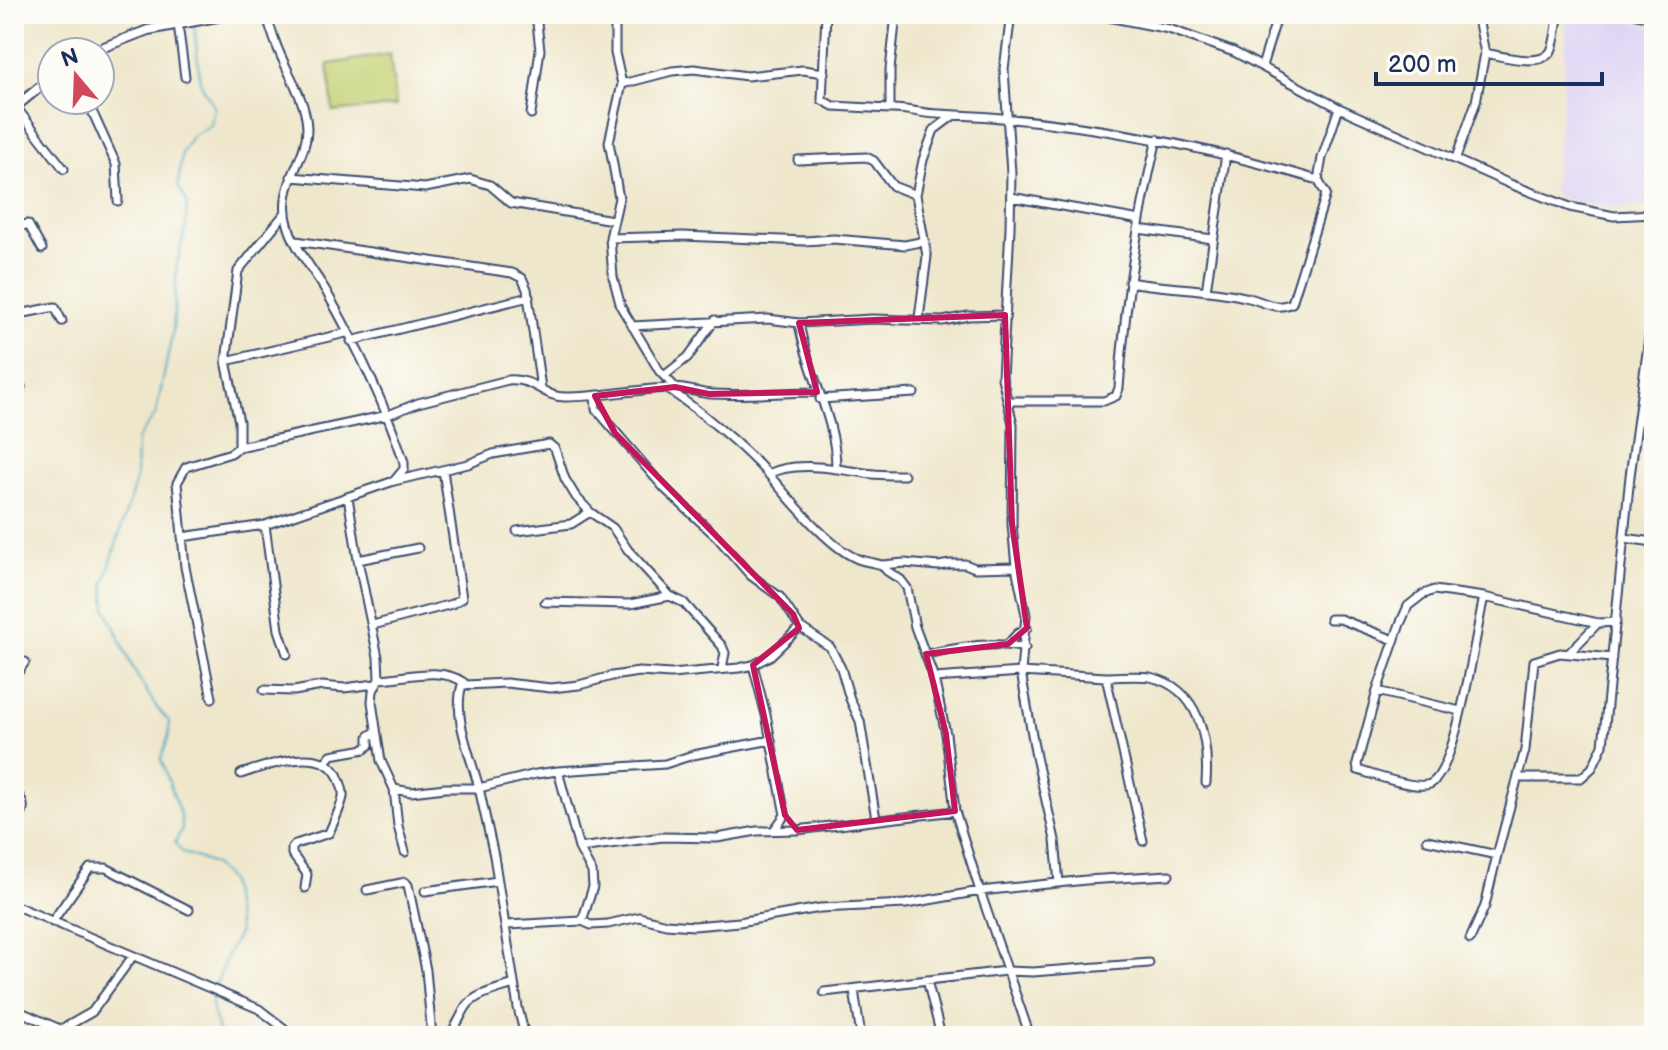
<svg xmlns="http://www.w3.org/2000/svg" width="1668" height="1050" font-family="'Balsamiq Sans',sans-serif">
	<style>
		.built { fill: #ded5f5 }
		.green { fill: #c4d173; stroke: #708068; stroke-width: 2 }
		.lines { fill: none; stroke-linecap: round; stroke-linejoin: round }
		.stream { stroke: #43a8c3; stroke-width: 2 }
		.minor-casing { stroke: #3b4b6e; stroke-width: 11 }
		.tertiary-casing { stroke: #3b4b6e; stroke-width: 12 }
		.minor { stroke: #fff; stroke-width: 7 }
		.tertiary { stroke: #fff; stroke-width: 8 }
		.marked { fill: none; stroke: #c2185b; stroke-width: 6; stroke-linejoin: round }
	</style>
	<rect width="100%" height="100%" fill="#fdfcf7"/>
	<filter id="ink" filterUnits="userSpaceOnUse"><feTurbulence type="fractalNoise" baseFrequency=".0125" numOctaves="2"/><feDisplacementMap in="SourceGraphic" scale="16" xChannelSelector="R" yChannelSelector="G"/><feConvolveMatrix kernelMatrix="1 2 1 2 8 2 1 2 1" color-interpolation-filters="sRGB"/></filter>
	<filter id="wash" filterUnits="userSpaceOnUse"><feTurbulence type="fractalNoise" baseFrequency=".006" numOctaves="4" result="noise"/><feDisplacementMap in="SourceGraphic" scale="32" xChannelSelector="R" yChannelSelector="G"/><feGaussianBlur stdDeviation="1.8" result="paint"/><feColorMatrix in="noise" values="0 0 0 0 0 0 0 0 0 0 0 0 0 0 0 0 0 1.4 0 .05"/><feComposite in="paint" operator="in"/></filter>
	<g filter="url(#wash)">
		<rect width="100%" height="100%" fill="#efe7cc"/>
		<!-- built -->
		<path class="built" d="M1567,14h33l54,13v179l-39,2 -40,-5 -22,-10 9,-86z"/>
		<!-- green -->
		<path class="green" d="M390,54l6,52 -63,6 -5,-48z"/>
		<g class="lines">
			<!-- stream -->
			<path class="stream" d="M194,23l6,59 14,25 -3,18 -19,11 -10,17 -4,33 9,16 -1,24 -9,37 -4,67 -17,84 -19,25 -1,41 -32,104 2,24 27,61 24,39 12,13v14l-8,24 20,58 1,12 -7,14 7,9 31,12 16,16 10,52 -12,23 -12,33
				M212,996c-2,15 6,25 6,40"/>
		</g>
	</g>
	<g filter="url(#ink)">
		<g class="lines">
			<!-- minor casing -->
			<g class="minor-casing">
				<path id="minor" d="M266,14c4,12 7,23 12,35 10,25 28,51 29,79 0,35 -32,57 -18,100 7,22 25,43 37,63 30,53 59,113 78,171v7l-10,12
					M615,14v39l7,31
					M826,14l-4,86 11,6 57,3
					M896,14l-6,56v39c17,-1 32,5 49,5 130,5 255,29 379,66l4,-22 17,-50
					M1093,14l76,15 65,23 105,56 171,76 60,23 44,9 40,-2
					M1636,14l18,4
					M178,24l7,53
					M1485,53c16,3 56,15 66,-2 5,-10 5,-26 8,-37
					M1262,66l16,-52
					M87,100l29,64 2,37
					M16,107l48,62
					M531,114l9,-64 -4,-36
					M1456,158l20,-56 9,-49 -8,-39
					M798,160l68,-3 8,4 19,25 23,9
					M291,177l134,11 45,-9 20,6 21,18 102,17
					M1011,197l129,23
					M14,227l14,-3 14,25
					M1138,229l75,10
					M610,238l73,-2 122,5 29,-2 71,6 20,-4
					M296,241l216,32 10,5 5,11 14,99
					M1129,282c39,7 81,6 120,16 16,4 27,13 43,5l34,-109 -8,-14
					M1206,291l20,-137
					M14,315l41,-8 7,14
					M919,318l8,-62 -11,-61 7,-35 11,-30 20,-15
					M799,323c8,49 37,95 37,144
					M632,326l136,-7 31,4 73,-4 71,2 25,-5 37,-1
					M351,341l178,-44
					M226,361l120,-28
					M664,376l24,-19 27,-37
					M14,387h7
					M675,387l-15,-15 -39,-65 -8,-30 -3,-39 9,-40 -10,-56 13,-58 50,-13 22,-2 53,7 56,-6 21,3
					M666,388c35,23 75,57 103,87 21,24 60,73 89,84 8,3 17,4 24,6l5,6 14,9 6,8 8,39 19,51 12,56 9,77 25,80 106,-11 83,-5
					M595,396l1,13 69,80 52,48 33,38 30,22 20,30 30,20 11,21 9,31 10,22 16,98
					M820,399l94,-6
					M1009,401h95l12,-5 3,-8c6,-84 18,-167 38,-249
					M239,447l149,-32 30,-12 90,-23c28,-2 34,17 57,17 36,0 70,-8 105,-9 14,-1 28,5 42,6 35,2 71,-2 106,-2
					M768,474c28,-14 68,-5 97,-1 12,2 26,2 39,2
					M348,497l10,63 20,97 1,22 -6,12 -1,11 9,59 13,28 17,3 34,-4h34l15,68 24,152 7,28
					M265,525l14,105 8,24
					M517,531l54,-7 19,-12
					M182,537l83,-12 129,-44 74,-17 25,-10 56,-10 6,5 10,30 11,18 14,15 23,16 15,22 42,46 14,7 38,43 3,7 -3,15
					M1624,538l30,4
					M358,560l60,-12
					M882,565l22,-2 35,3 11,-2h15l10,4 41,-1 -4,-43 1,-100 -11,-46 8,-150 1,-55 -7,-104 7,-55
					M1016,567l10,48 -5,57 15,85 19,83 4,43
					M1484,597c-8,32 -27,175 -54,187 -14,6 -56,-9 -72,-14l-1,-6 20,-73 23,-67 8,-18 14,-11 12,-5 50,7 114,26 18,-1
					M545,602l85,2 40,-8
					M1330,619h10l54,21
					M373,625l79,-21 10,-6 -19,-128
					M1008,644l9,-10 10,-6
					M1569,653l29,-30
					M926,654c33,-6 66,-14 99,-6
					M753,665l13,50 19,100 -11,15
					M1106,677c14,0 30,-2 44,0 50,11 59,63 56,106
					M14,678l11,-16
					M934,678l87,-6 85,5 37,164
					M379,679c27,-1 60,-13 84,3 -12,32 8,74 16,106l57,-14 22,-3 21,77 13,24 1,15 -11,34
					M463,682l3,3 40,-2 45,5 28,-3 33,-9 27,-4 32,2 68,-6 14,-3 17,-9 30,-29
					M264,690l30,1 28,-5 22,2 31,-4
					M1377,691l83,20
					M212,698l-27,-131 -8,-84 9,-16 45,-14 8,-6v-25l-13,-61 12,-90 48,-59
					M326,761l5,-6 34,-6 4,-4v-9l6,-4
					M558,771l107,-7 28,-9 78,-15
					M241,774c26,-9 85,-31 98,5 2,5 5,12 4,18 -2,11 -10,26 -14,36l-33,11 -4,4v6l15,20 -2,14
					M1519,778h62l11,-10 11,-23 27,-269 22,-160 2,-38
					M14,789c12,15 13,21 0,36
					M394,789l4,37 7,26
					M1427,840l70,15 28,-105 9,-89 26,-8 52,5
					M579,848l84,-11 54,1 40,-7 40,-1 158,-19
					M367,890l34,-7 4,-1 3,3 18,85 6,66
					M425,891l73,-10
					M14,905l245,104 35,27
					M52,922l38,-54h16l83,42
					M507,925l75,-4 9,4 17,-1 31,-7 27,7 28,2 45,-4 81,-14 86,-4 74,-13 50,145
					M1470,939l15,-33 12,-51
					M927,980l14,56
					M854,990l7,46
					M824,992l182,-21 27,1 116,-9
					M14,1009l62,27
					M50,1036l42,-24 41,-56
					M448,1036c9,-9 11,-18 18,-29 8,-13 33,-18 48,-23"/>
			</g>
			<!-- tertiary casing -->
			<g class="tertiary-casing">
				<path id="tertiary" d="M91,52l57,-22 85,-16
					M14,108l38,-31"/>
			</g>
			<!-- minor -->
			<use href="#minor" class="minor"/>
			<!-- tertiary -->
			<use href="#tertiary" class="tertiary"/>
		</g>
	</g>
	<!-- marked area -->
	<path class="marked" d="M1005,315l7,209 15,104 -19,16 -82,10 20,80 9,77 -158,19 -12,-15 -32,-150 46,-37 -6,-14 -178,-181 -20,-37 80,-9 34,7 108,-2 -18,-69z"/>
	<!-- margin -->
	<rect width="1668" height="1050" fill="none" stroke="#fdfcf7" stroke-width="48"/>
	<!-- north arrow -->
	<g transform="translate(76 76) rotate(341)"><circle r="38" fill="#fdfcf7" stroke="#a3aaba" stroke-width="2"/>
	<path d="M0-6L14 30L0 20L-14 30Z" fill="#d1495b"/>
	<text y="-12" font-size="22" font-weight="bold" text-anchor="middle" fill="#1b2f5e">N</text>
	</g>
	<!-- scale -->
	<path d="M1376 72v12h226v-12" fill="none" stroke="#1b2f5e" stroke-width="4"/>
	<text x="1388" y="72" font-size="24" fill="#1b2f5e" stroke="#fdfcf7" stroke-width="6" paint-order="stroke">200 m</text>
</svg>
